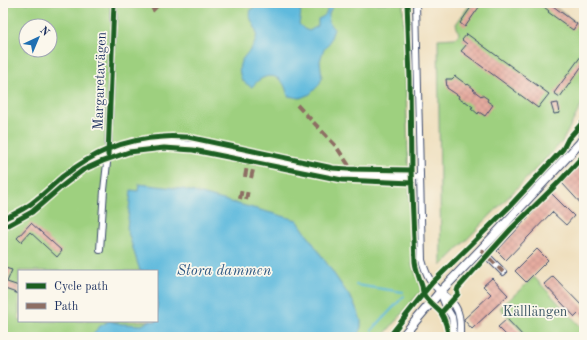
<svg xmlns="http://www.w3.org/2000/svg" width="587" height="340" font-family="'Old Standard TT',serif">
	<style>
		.green { fill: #9ed07f; stroke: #5c806e; fill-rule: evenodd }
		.water { fill: #5fbadd; stroke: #3d749e }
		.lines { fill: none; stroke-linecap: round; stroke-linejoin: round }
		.stream { stroke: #5fbadd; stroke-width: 2 }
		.building { fill: url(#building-cross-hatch) }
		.minor-casing { stroke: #3b496c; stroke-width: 8 }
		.major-casing { stroke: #3b496c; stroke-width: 10 }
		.minor { stroke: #fff; stroke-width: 6 }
		.major { stroke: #fff; stroke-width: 8 }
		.quiet { stroke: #8d6e63; stroke-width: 4; stroke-dasharray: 8 4; stroke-linecap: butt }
		.cycleway-casing { stroke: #fbf7ec; stroke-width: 8 }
		.cycleway { stroke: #1b5e20; stroke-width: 5 }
		.labels { text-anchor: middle; stroke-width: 3.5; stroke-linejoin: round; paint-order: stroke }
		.street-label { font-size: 14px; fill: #1b2f5e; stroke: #fbf7ec }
		.park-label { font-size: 14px; fill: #3c5766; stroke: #fbf7ec }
		.water-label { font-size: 15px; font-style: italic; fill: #2f5984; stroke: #fbf7ec }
	</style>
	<defs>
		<pattern id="building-cross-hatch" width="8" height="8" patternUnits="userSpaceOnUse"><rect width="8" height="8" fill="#e5ab9f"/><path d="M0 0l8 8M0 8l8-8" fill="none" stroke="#c4938b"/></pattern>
	</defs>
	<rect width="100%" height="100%" fill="#fbf7ec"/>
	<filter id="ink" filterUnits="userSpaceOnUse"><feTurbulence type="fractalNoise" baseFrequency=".025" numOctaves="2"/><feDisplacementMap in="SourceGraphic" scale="8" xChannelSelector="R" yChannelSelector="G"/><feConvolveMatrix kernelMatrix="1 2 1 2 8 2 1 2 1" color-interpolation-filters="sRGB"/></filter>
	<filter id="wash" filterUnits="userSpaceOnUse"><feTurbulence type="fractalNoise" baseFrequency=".012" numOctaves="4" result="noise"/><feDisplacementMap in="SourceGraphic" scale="16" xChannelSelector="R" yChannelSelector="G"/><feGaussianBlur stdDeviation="0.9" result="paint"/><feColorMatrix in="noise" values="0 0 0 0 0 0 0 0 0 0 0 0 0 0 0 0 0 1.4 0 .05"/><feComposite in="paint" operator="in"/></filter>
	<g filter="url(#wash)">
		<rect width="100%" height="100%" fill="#efdfbe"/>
		<!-- green -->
		<path class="green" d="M3,3h400l9,262 9,21v5l-39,46h-379zM26,26h24v24h-24zM19,271h138v50h-138z
			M471,3h79l29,22 5,5v70l-22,42 -121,124 -3,-227 17,-1 4,-4 -3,-10z
			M534,277l50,53 -8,7h-49l-27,-29z"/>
		<!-- water -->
		<path class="water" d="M264,3h33c6,7 3,14 2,21l5,5 5,2 9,-5v-7c9,-3 10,-8 9,-16h8c-7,9 -10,18 -1,26l-5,14 -6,8 -3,10 2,17 -3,7 -9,9 -10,4 -12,-2c-2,-6 -3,-13 -9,-17 -10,-7 -21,0 -27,8 -6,-3 -11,-6 -12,-13 -4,-17 13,-21 16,-35 3,-11 -6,-17 -6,-24 0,-2 1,-4 1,-6z
			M139,184l44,5 114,31 57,83 7,17v6l-2,11h-269l9,-10 10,-6 13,3 20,1 7,-4h8v-50h-17l-13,-42 4,-39 7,1z"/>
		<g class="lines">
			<!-- stream -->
			<path class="stream" d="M356,285l47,7
				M372,330l32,-34"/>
		</g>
		<g id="blocks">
			<!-- building -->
			<path class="building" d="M474,3h8l-17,24 -5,-4z
				M539,3h10l28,21 -4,6 -25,-18 1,-1z
				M467,34l82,60 -11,14 -77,-57 6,-7 -5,-4z
				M584,52v11l-24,34 -6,-4z
				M455,76l12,9 1,-1 6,5 -1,1 8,6 1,-1 6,4 -1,2 6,4 -8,11 -6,-4 -1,2 -7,-6 2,-1 -8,-6 -1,1 -6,-4 1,-2 -12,-8 -1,-9h6z
				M558,103l2,10 -6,1 -3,-10z
				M584,160v47l-22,-24z
				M551,193l23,23 -8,9 -14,-13 -46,48 -9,-9z
				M31,223l31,28 -5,6 -27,-25 -9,10 -4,-4z
				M537,249l11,11 -22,22 -11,-11z
				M5,268l7,2 -5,12 12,4v8l-14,-5 -2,3v-19z
				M553,276l31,32v10l-5,-5 -4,4 -31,-33z
				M492,278l16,17 -36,34 -8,-9v-1l27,-25 -8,-8z
				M507,319l17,18h-16l-10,-10z"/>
		</g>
	</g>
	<g filter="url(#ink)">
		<use href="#blocks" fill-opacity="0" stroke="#3b496c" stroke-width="1"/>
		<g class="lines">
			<!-- minor casing -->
			<g class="minor-casing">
				<path id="minor" d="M416,3l6,257c4,14 8,23 20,33 5,4 10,7 13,13 6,9 5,21 5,31
					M3,224l30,-18 27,-24 22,-15 26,-13 21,-7 35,-5 30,3 139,28 23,2 64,2
					M100,250l4,-60 4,-36 6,-151
					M481,250l22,22
					M440,292l6,15 6,10 1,7 1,13"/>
			</g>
			<!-- major casing -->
			<g class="major-casing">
				<path id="major" d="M402,337l38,-45 50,-52 90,-97 4,-7"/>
			</g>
			<!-- minor -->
			<use href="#minor" class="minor"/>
			<!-- major -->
			<use href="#major" class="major"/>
			<!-- quiet -->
			<path class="quiet" d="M152,11l8,-8
				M297,105l38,40 17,25
				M245,177l3,-16
				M251,178l4,-16
				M240,199l2,-10
				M246,200l2,-10
				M481,250l22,22"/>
			<!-- cycleway casing -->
			<g class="cycleway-casing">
				<path id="cycleway" d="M407,3l3,75 1,92 4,92c1,8 4,15 7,24 1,3 0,6 2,9 4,7 12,12 17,18 4,6 7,17 7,24
					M108,155l6,-152
					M3,219c12,-5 24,-11 34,-20 9,-7 17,-15 25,-22 31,-24 61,-38 101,-40 8,-1 17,0 25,0l145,31 15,1 63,1
					M3,228l29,-16 29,-25 22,-17 20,-9 26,-9 35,-4 29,2 149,30 70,3
					M441,313l17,-19 -1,-3 1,-3 53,-59 47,-46 26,-28
					M389,337l34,-43 9,-11 77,-76 54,-58 5,-10 16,-18"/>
			</g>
			<!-- cycleway -->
			<use href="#cycleway" class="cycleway"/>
		</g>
	</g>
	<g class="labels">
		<!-- street labels -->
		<g class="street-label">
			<text transform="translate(99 81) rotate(-88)" y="5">Margaretavägen</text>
		</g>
		<!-- park labels -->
		<g class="park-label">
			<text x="535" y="316">Källlängen</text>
		</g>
		<!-- water labels -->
		<g class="water-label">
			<text x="224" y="275">Stora dammen</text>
		</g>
	</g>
	<!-- margin -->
	<rect width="587" height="340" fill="none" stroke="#fbf7ec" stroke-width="16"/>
	<!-- legend -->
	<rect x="18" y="270" width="140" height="52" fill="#fbf7ec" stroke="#a1a7b3"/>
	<rect x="26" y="283" width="20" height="6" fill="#1b5e20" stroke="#a1a7b3"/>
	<text x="54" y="290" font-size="12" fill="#1b2f5e">Cycle path</text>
	<rect x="26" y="303" width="20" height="6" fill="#8d6e63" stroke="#a1a7b3"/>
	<text x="54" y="310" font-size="12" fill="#1b2f5e">Path</text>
	<!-- north arrow -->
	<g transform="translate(38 38) rotate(44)"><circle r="19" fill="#fbf7ec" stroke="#a1a7b3"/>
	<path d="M0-3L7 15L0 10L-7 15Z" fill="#1f6fb2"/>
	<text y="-6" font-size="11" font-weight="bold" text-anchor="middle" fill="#1b2f5e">N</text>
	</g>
</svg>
